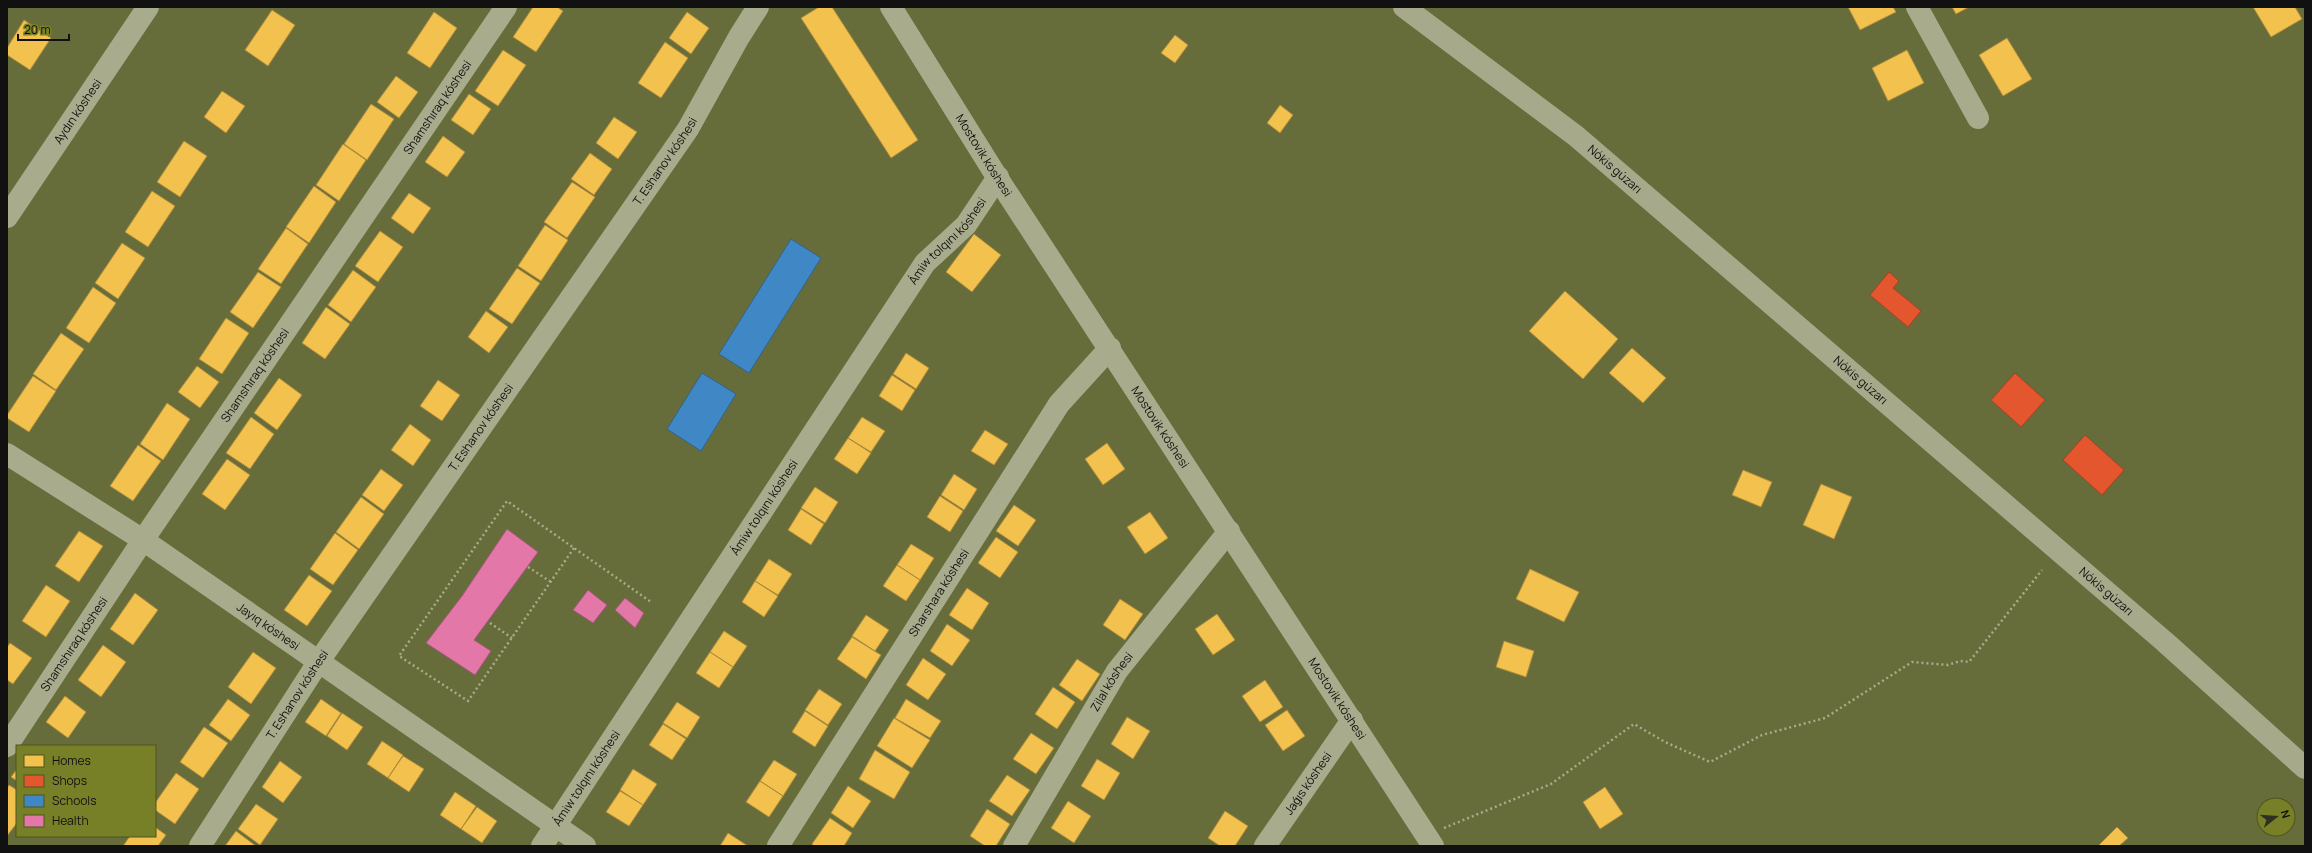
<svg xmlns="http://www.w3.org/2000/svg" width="2312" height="853" font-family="Manrope,sans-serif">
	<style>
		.homes { fill: #f2c14e; stroke: #ae8c3c }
		.shops { fill: #e4572e; stroke: #a54225 }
		.schools { fill: #3f88c5; stroke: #31648f }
		.health { fill: #e377a8; stroke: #a4587b }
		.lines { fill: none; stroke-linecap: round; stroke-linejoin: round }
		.path { stroke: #a8ac8d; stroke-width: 2.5; stroke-dasharray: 2 3; stroke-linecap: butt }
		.minor { stroke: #a8ac8d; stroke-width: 22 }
		.major { stroke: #a7a98b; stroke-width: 22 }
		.labels { text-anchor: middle; stroke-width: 4; stroke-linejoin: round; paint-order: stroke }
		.street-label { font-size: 12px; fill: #111; stroke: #788027 }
	</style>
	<rect width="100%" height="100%" fill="#676c3b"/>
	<!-- homes -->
	<path class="homes" d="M533,7h24l6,4 -27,41 -23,-15z
		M819,7h13l86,133 -27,18 -90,-140z
		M1848,7h45l3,5 -36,18z
		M1952,7h17l-13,7z
		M2253,7h42l7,12 -31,18z
		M272,10l23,15 -27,41 -23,-16z
		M434,12l23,16 -27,40 -23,-15z
		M687,12l22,16 -18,26 -22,-16z
		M24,20l27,18 -21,32 -23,-15v-7z
		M1175,35l13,10 -13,18 -14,-10z
		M2007,38l25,41 -29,17 -24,-41z
		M665,42l23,16 -27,40 -23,-15z
		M503,50l23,15 -28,41 -23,-15z
		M1907,50l17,33 -36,18 -16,-33z
		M396,76l22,16 -19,26 -22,-16z
		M222,91l23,15 -19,27 -22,-16z
		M469,94l22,15 -18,26 -22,-15z
		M371,104l23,15 -27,41 -23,-16z
		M1280,105l13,10 -13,18 -13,-10z
		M614,117l23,15 -19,27 -22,-16z
		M443,136l22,16 -18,25 -22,-15z
		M184,141l23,15 -27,41 -23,-15z
		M343,144l23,16 -27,41 -23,-16z
		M590,153l22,16 -18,26 -23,-16z
		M572,182l23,15 -28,41 -23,-16z
		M314,186l22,16 -27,41 -23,-16z
		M152,191l23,15 -27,41 -23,-15z
		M409,193l22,15 -18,26 -22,-16z
		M545,225l23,15 -27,41 -23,-15z
		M286,228l22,16 -27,40 -23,-15z
		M380,231l23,16 -25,35 -23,-16z
		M974,234l27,21 -29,37 -26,-20z
		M122,243l23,15 -27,41 -23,-16z
		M517,268l23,15 -28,41 -23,-15z
		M353,270l23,17 -25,35 -23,-17z
		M258,272l23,15 -28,41 -23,-16z
		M93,287l23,16 -27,40 -23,-15z
		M1565,291l53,48 -35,40 -54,-48z
		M326,307l24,17 -25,35 -23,-16z
		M486,311l22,16 -19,26 -21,-16z
		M226,318l23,15 -27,41 -23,-15z
		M61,333l23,16 -28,41 -23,-16z
		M1632,348l34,30 -23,25 -34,-30z
		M906,353l23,15 -13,21 -23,-15z
		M197,366l22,16 -19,26 -22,-16z
		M892,375l23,15 -13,21 -23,-15z
		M33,376l23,15 -27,41 -22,-14v-3z
		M279,378l23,17 -25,35 -23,-17z
		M438,380l22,15 -18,26 -22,-15z
		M167,403l23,16 -27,41 -23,-16z
		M251,417l23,17 -24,35 -24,-16z
		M862,417l23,14 -14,21 -23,-14z
		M410,424l21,16 -18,26 -22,-16z
		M985,430l23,14 -14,21 -23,-14z
		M848,438l23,15 -14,21 -23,-15z
		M1107,443l18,26 -22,16 -18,-26z
		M138,445l23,16 -28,40 -23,-15z
		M227,459l23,16 -25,35 -23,-16z
		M381,469l22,16 -19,26 -22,-16z
		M1743,470l29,12 -11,25 -29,-12z
		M954,474l23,15 -13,21 -23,-15z
		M1821,484l31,13 -18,42 -31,-14z
		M815,487l23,15 -13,21 -24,-15z
		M940,496l23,15 -13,21 -23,-15z
		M361,497l23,17 -25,35 -23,-17z
		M1014,505l22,15 -18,26 -22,-15z
		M801,509l23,15 -13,21 -23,-15z
		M1150,512l18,26 -23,16 -18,-27z
		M79,531l24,15 -24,36 -24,-16z
		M335,533l23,17 -25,35 -23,-16z
		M996,537l22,15 -18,26 -22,-15z
		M911,544l23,14 -14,22 -23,-15z
		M769,559l23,15 -14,21 -23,-14z
		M897,565l23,15 -14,21 -23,-15z
		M1530,569l49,23 -15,30 -48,-23z
		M309,575l23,16 -25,35 -23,-16z
		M755,581l23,15 -14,21 -22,-15z
		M46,585l24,16 -24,36 -24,-16z
		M967,588l22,15 -17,27 -23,-15z
		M135,593l23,17 -25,35 -23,-16z
		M1120,599l23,15 -18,26 -22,-15z
		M1217,614l18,26 -22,15 -18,-26z
		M866,615l23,15 -14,21 -23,-15z
		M947,624l23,16 -18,26 -22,-15z
		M724,631l23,15 -14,21 -23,-15z
		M852,637l29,18 -15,24 -29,-20z
		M1504,641l30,10 -8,26 -30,-10z
		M10,643l22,15 -19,26 -6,-4v-33z
		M103,645l23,17 -25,35 -23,-17z
		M253,652l23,16 -25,36 -23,-17z
		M710,652l23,15 -14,21 -23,-15z
		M923,658l23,16 -18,26 -22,-15z
		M1077,659l23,15 -18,27 -23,-16z
		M1265,680l18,27 -23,15 -18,-26z
		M1053,687l22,15 -18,27 -22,-15z
		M819,689l23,15 -14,21 -23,-15z
		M65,696l21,16 -18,26 -22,-16z
		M228,699l22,16 -19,26 -22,-16z
		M321,699l20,14 -15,23 -21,-14z
		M906,699l35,22 -11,17 -35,-20z
		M677,702l23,15 -13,21 -24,-15z
		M1287,710l18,26 -22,15 -18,-26z
		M805,711l23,15 -13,21 -23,-15z
		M342,713l21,14 -16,23 -20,-14z
		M1127,717l23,14 -17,28 -22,-15z
		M894,718l36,22 -18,28 -35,-22z
		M663,724l23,15 -14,21 -23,-15z
		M204,727l24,16 -25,35 -23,-16z
		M1031,733l23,15 -18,26 -23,-15z
		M382,741l21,14 -15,23 -21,-14z
		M875,750l35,22 -16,27 -35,-20z
		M403,756l21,13 -15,23 -21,-14z
		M1097,759l23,14 -16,27 -23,-14z
		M774,760l23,14 -14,22 -23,-15z
		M280,761l22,16 -19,26 -21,-16z
		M17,769v12l-6,-4z
		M633,769l24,15 -14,21 -23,-15z
		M176,773l23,16 -24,35 -20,-14v-7z
		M1007,775l23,15 -18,26 -23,-15z
		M760,781l23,15 -14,21 -23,-15z
		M9,785l8,5v33l-10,13v-48z
		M848,786l23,15 -18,27 -22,-15z
		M1605,787l18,27 -23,15 -17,-27z
		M620,791l23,14 -14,21 -23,-14z
		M455,792l21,14 -15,23 -21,-14z
		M1068,801l23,15 -17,27 -23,-15z
		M256,804l22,15 -18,26 -22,-16z
		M477,807l20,14 -15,22 -21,-14z
		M987,809l23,15 -14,22h-11l-15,-10z
		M1225,811l23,15 -13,20h-15l-12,-8z
		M830,818l22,15 -8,13h-30l-2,-2z
		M155,827l11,8 -8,11h-35l7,-10h25z
		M2117,827l11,11 -9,8h-21z
		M236,831l20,15h-31z
		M728,833l20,13h-28z"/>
	<!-- shops -->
	<path class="shops" d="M1889,272l10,9 -6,7 28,23 -13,16 -38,-32z
		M2015,373l30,27 -24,27 -30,-27z
		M2085,435l39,35 -22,25 -39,-35z"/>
	<!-- schools -->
	<path class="schools" d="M791,239l30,19 -72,115 -30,-19z
		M702,373l34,21 -35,57 -34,-22z"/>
	<!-- health -->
	<path class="health" d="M507,529l31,23 -64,88 17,11 -16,24 -49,-32 36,-47z
		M588,590l19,15 -14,18 -20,-13z
		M625,598l19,15 -9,15 -20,-18z"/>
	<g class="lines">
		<!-- path -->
		<path class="path" d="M574,548l-106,153 -69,-45 108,-155 144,101
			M528,567l23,15
			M490,623l22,15
			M1444,828l107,-44 83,-60 31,18 45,20 52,-27 63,-17 87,-56 36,3 12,-4 9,1 73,-92"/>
		<!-- minor -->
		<g class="minor">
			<path id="s1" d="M891,7l111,178 431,661"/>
			<path d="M1917,7l61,111"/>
			<path id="s2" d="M7,217l141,-210"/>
			<path id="s3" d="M7,454l136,86 442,306"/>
			<path id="s4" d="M7,746l136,-206 363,-533"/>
			<path id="s5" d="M200,846l119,-185 369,-532 51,-92 19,-30"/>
			<path id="s6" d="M542,846l383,-583 41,-38 32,-48"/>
			<path id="s7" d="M778,846l281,-442 51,-56"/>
			<path id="s8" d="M1014,846l103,-175 112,-140"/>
			<path id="s9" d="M1265,846l87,-126"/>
		</g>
		<!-- major -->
		<path class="major" id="s10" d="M1404,7l172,129 589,506 140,126"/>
	</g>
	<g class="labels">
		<!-- street labels -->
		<g class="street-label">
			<text dy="4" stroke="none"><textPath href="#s4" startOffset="770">Shamshıraq kóshesi</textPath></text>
			<text dy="4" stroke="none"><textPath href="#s2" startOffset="127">Aydın kóshesi</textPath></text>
			<text dy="4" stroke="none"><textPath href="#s1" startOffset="175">Mostovik kóshesi</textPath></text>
			<text dy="4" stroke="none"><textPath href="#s5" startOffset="828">T. Eshanov kóshesi</textPath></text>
			<text dy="4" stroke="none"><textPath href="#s10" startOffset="266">Nókis gúzarı</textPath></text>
			<text dy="4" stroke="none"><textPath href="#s6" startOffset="729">Ámiw tolqını kóshesi</textPath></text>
			<text dy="4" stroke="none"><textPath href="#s4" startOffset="446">Shamshıraq kóshesi</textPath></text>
			<text dy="4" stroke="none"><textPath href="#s10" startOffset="590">Nókis gúzarı</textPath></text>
			<text dy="4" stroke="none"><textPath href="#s1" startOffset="499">Mostovik kóshesi</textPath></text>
			<text dy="4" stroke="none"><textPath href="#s5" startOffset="504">T. Eshanov kóshesi</textPath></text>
			<text dy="4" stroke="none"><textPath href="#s6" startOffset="405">Ámiw tolqını kóshesi</textPath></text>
			<text dy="4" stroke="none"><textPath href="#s10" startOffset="914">Nókis gúzarı</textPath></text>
			<text dy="4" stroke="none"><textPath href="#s7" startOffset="300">Sharshara kóshesi</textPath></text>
			<text dy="4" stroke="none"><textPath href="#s3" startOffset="313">Jayıq kóshesi</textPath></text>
			<text dy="4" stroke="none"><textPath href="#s4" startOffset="122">Shamshıraq kóshesi</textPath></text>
			<text dy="4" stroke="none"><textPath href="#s8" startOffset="191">Zilal kóshesi</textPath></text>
			<text dy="4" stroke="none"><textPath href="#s5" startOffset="180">T. Eshanov kóshesi</textPath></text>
			<text dy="4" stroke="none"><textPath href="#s1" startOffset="823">Mostovik kóshesi</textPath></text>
			<text dy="4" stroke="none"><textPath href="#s6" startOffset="81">Ámiw tolqını kóshesi</textPath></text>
			<text dy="4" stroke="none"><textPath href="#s9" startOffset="76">Jaǵıs kóshesi</textPath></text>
		</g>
	</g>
	<!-- border -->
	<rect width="2312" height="853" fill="none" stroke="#111111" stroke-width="16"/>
	<!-- legend -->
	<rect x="16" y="745" width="140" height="92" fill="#788027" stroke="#4f541e"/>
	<rect x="24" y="755" width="20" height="12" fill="#f2c14e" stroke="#4f541e"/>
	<text x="52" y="765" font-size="12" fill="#111111">Homes</text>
	<rect x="24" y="775" width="20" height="12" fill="#e4572e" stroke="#4f541e"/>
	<text x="52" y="785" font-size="12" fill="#111111">Shops</text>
	<rect x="24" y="795" width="20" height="12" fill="#3f88c5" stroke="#4f541e"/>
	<text x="52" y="805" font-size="12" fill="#111111">Schools</text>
	<rect x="24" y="815" width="20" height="12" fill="#e377a8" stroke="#4f541e"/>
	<text x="52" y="825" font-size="12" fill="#111111">Health</text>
	<!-- north arrow -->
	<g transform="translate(2276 817) rotate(73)"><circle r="19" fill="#788027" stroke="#4f541e"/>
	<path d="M0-3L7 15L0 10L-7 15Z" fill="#2f3120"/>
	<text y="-6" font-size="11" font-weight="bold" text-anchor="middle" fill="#111111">N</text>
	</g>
	<!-- scale -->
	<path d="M18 34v6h51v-6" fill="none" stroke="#111111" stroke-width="2"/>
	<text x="24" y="34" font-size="12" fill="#111111" stroke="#788027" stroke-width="3" paint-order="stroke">20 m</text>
</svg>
